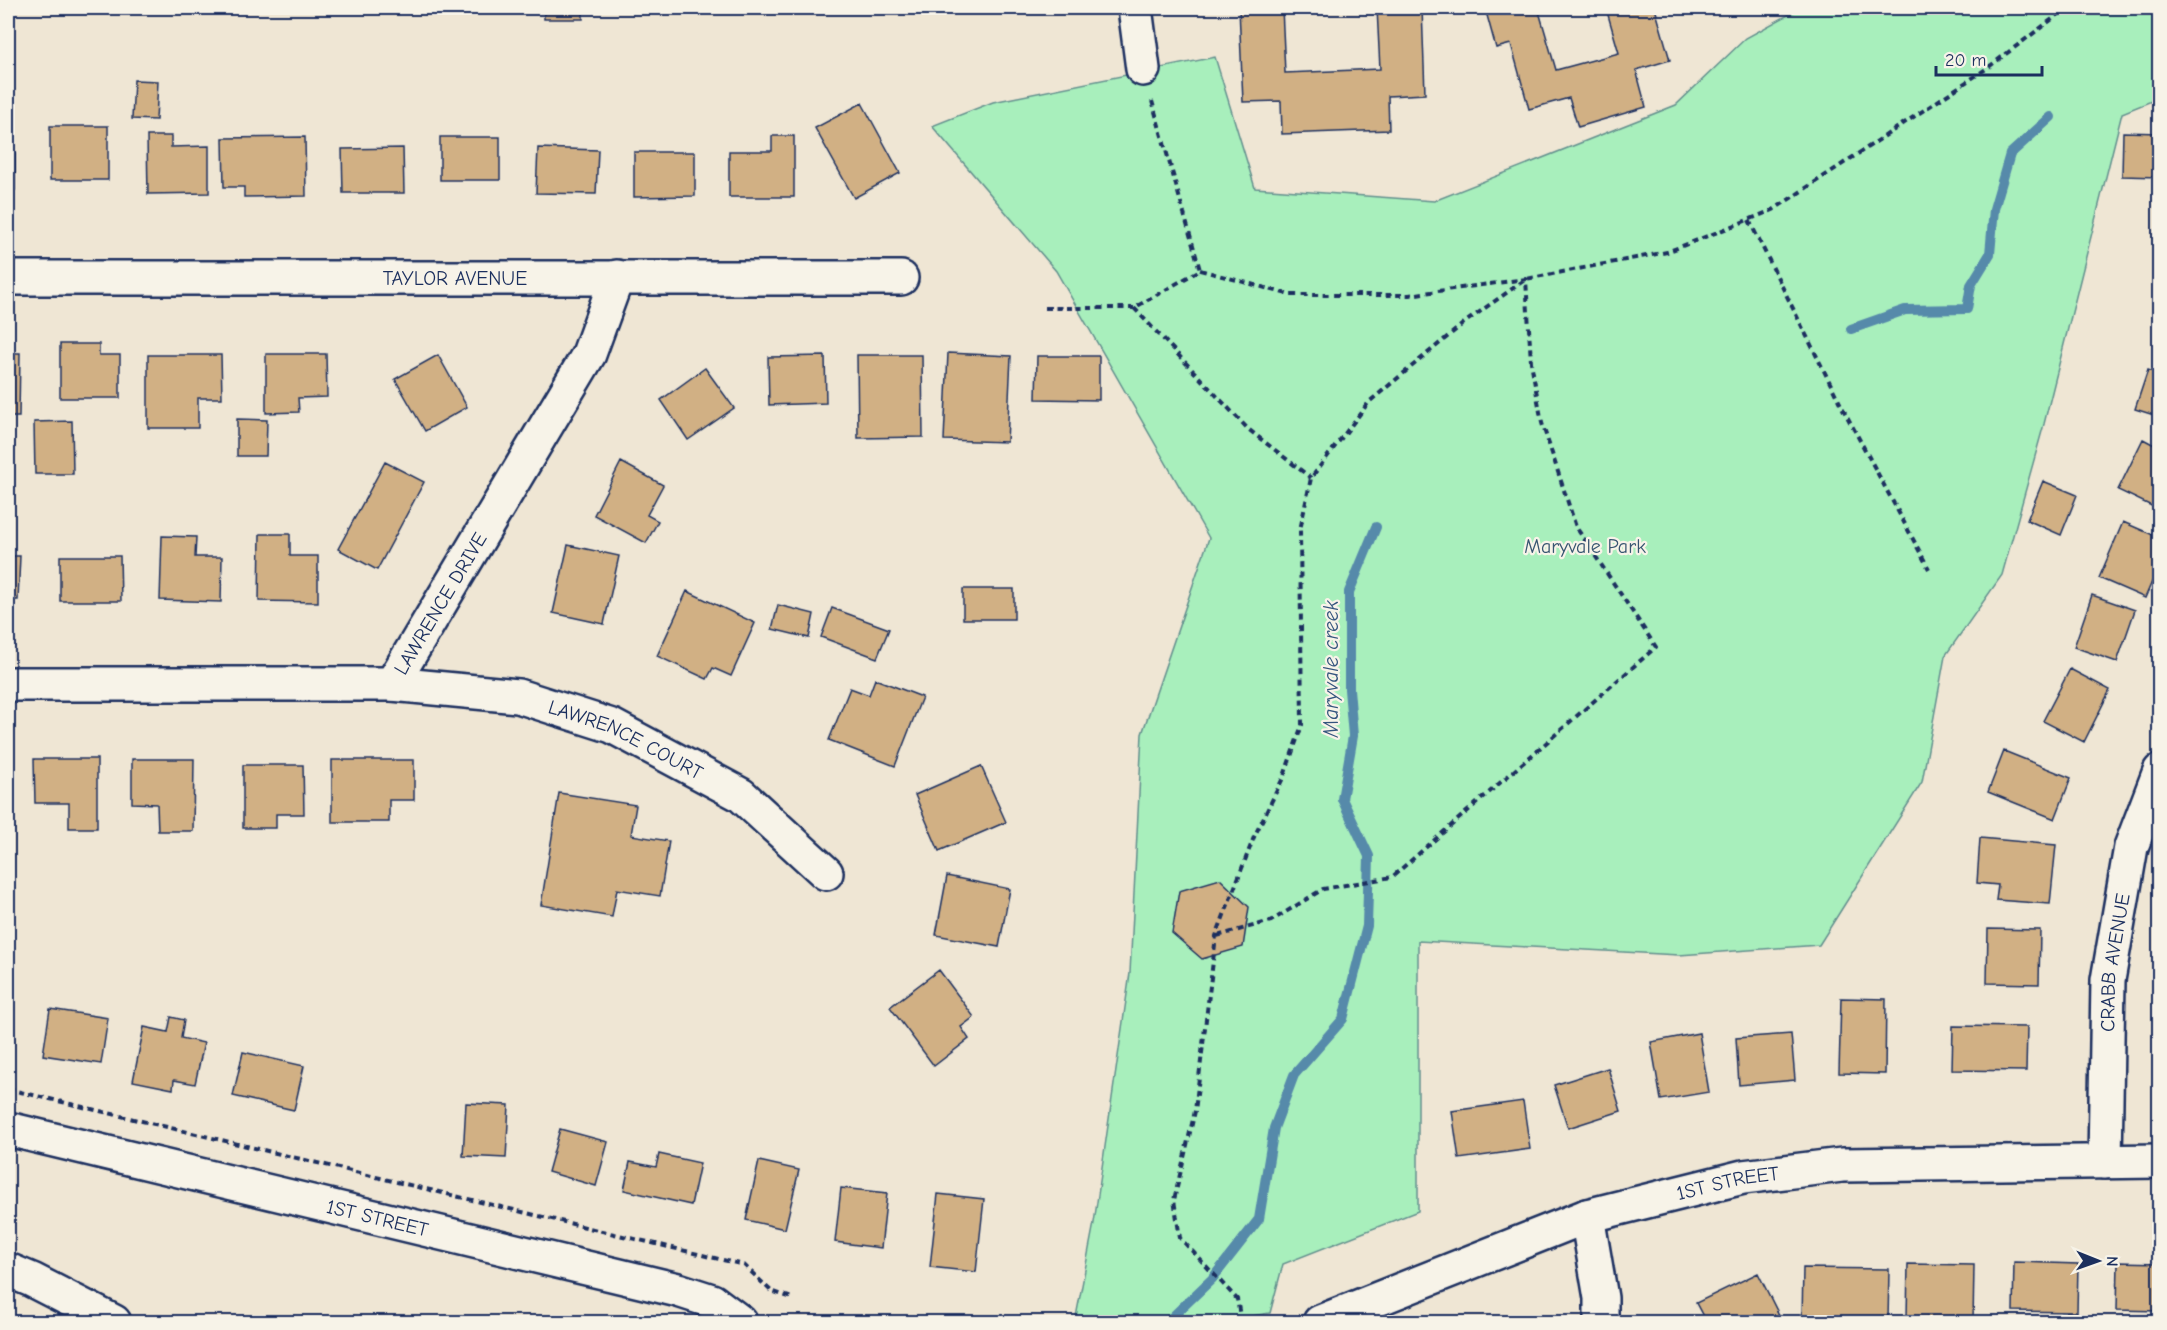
<svg xmlns="http://www.w3.org/2000/svg" width="2167" height="1330" font-family="'Comic Neue',sans-serif">
	<style>
		.green { fill: #a8efbc; stroke: #628f8d; stroke-width: 1.5 }
		.lines { fill: none; stroke-linecap: round; stroke-linejoin: round }
		.stream { stroke: #568aaa; stroke-width: 10 }
		.building { fill: #d1b084; stroke: #1b2f5e; stroke-width: 1.5 }
		.minor-casing { stroke: #1b2f5e; stroke-width: 38 }
		.major-casing { stroke: #1b2f5e; stroke-width: 38 }
		.path { stroke: #1b2f5e; stroke-width: 4; stroke-dasharray: 6 4.5; stroke-linecap: butt }
		.minor { stroke: #f7f3e8; stroke-width: 33 }
		.major { stroke: #f7f3e8; stroke-width: 33 }
		.labels { text-anchor: middle; stroke-width: 4.5; stroke-linejoin: round; paint-order: stroke }
		.street-label { font-size: 20px; fill: #1b2f5e; stroke: #f7f3e8 }
		.park-label { font-size: 20px; fill: #375571; stroke: #f7f3e8 }
		.water-label { font-size: 21px; font-style: italic; fill: #34557e; stroke: #f7f3e8 }
	</style>
	<rect width="100%" height="100%" fill="#efe6d4"/>
	<filter id="ink" filterUnits="userSpaceOnUse"><feTurbulence type="fractalNoise" baseFrequency=".0167" numOctaves="2"/><feDisplacementMap in="SourceGraphic" scale="12" xChannelSelector="R" yChannelSelector="G"/><feConvolveMatrix kernelMatrix="1 2 1 2 8 2 1 2 1" color-interpolation-filters="sRGB"/></filter>
	<g filter="url(#ink)">
		<!-- green -->
		<path class="green" d="M1801,8h358v90l-37,15 -78,311 -42,151 -57,81 -23,126 -103,163 -140,10 -261,-14v270l-135,53 -13,49 -54,9h-141l19,-99 36,-250 12,-239 67,-196 -153,-267 -124,-145 61,-24 222,-45 40,131 179,13 242,-96 70,-67z"/>
		<g class="lines">
			<!-- stream -->
			<path class="stream" d="M1851,329l54,-19 62,-1 4,-24 19,-31 4,-45 16,-55 41,-37
				M1167,1322l45,-43 47,-60 15,-91 20,-53 49,-56 24,-93 2,-70 -27,-57 11,-63 -4,-47v-97l27,-65"/>
		</g>
		<!-- building -->
		<path class="building" d="M544,8h39v11h-39z
			M1239,8h43l3,65 95,-4 -3,-61h45l3,86 -37,2 1,34 -107,4 -1,-33 -38,1z
			M1485,8h53l18,62 63,-17 -13,-45h49l15,52 -34,10 10,37 -68,20 -9,-29 -40,11 -18,-65 -15,4z
			M134,80l24,1 -2,39 -24,-1z
			M862,103l38,70 -46,25 -39,-70z
			M50,126h58v54h-58z
			M2123,132l37,1v44l-38,-1z
			M147,136h24v11l38,-1v47l-61,1z
			M772,136h22v61h-65v-46h43z
			M305,137l1,59 -62,1v-10h-20l-1,-49z
			M440,137h60v43h-60z
			M403,148l1,45h-61l-1,-44z
			M538,148l60,2 -2,44 -60,-1z
			M634,152h61v44l-61,1z
			M8,153h7v37h-7z
			M60,344h39v11h21v43h-60z
			M8,353h12l-1,64h-11z
			M948,353l63,3 -4,86 -63,-2z
			M266,354h60l1,43 -29,1 1,14 -33,1z
			M148,355h73l1,43h-24v30h-50z
			M438,355l29,52 -42,24 -30,-52z
			M857,355h65l1,82 -65,1z
			M825,356l1,47 -57,2 -1,-48z
			M1037,356h62v44l-63,-1z
			M705,368l29,40 -46,32 -27,-40z
			M2148,370l12,4v43l-25,-8z
			M237,419l30,1 -1,36h-29z
			M72,421l1,53h-38l-1,-52z
			M2143,439l17,9v62l-42,-20z
			M385,462l39,20 -47,88 -39,-21z
			M621,462l42,23 -16,30 11,6 -12,22 -52,-28z
			M2043,481l34,14 -16,40 -34,-15z
			M2123,522l37,16v25l-15,35 -46,-20z
			M260,534h30v22h28v46l-59,-1z
			M162,536l34,1 -1,20h27l-1,45 -61,-2z
			M568,545l51,11 -15,68 -51,-11z
			M8,556h12l-2,44h-10z
			M60,556h60l1,45h-61z
			M963,589h51v30h-51z
			M687,591l68,32 -24,53 -18,-8 -6,11 -50,-23z
			M2092,595l43,15 -18,52 -43,-15z
			M778,605l36,9 -5,24 -37,-9z
			M832,608l57,21 -12,29 -56,-21z
			M2070,669l40,21 -26,52 -41,-21z
			M875,679l47,18 -27,69 -66,-26 21,-52 19,7z
			M2004,751l67,27 -16,41 -67,-27z
			M34,759h63v69h-28v-25h-34z
			M132,759h62l-1,72h-35l-1,-27 -25,-1z
			M332,760h82v40h-25v22h-57z
			M8,764h3v46h-3z
			M243,765h60l1,49h-28v14h-33z
			M981,766l25,56 -67,29 -24,-56z
			M559,793l77,12 -5,30 38,6 -9,55 -43,-7 -5,28 -71,-12z
			M1980,838l76,7 -6,59 -54,-4 2,-15 -21,-2z
			M947,876l63,13 -11,58 -63,-12z
			M1220,879l29,28 -6,40 -41,12 -30,-26 7,-42z
			M1988,929l52,1 -1,54 -52,-1z
			M939,970l35,47 -13,10 8,12 -35,27 -44,-59z
			M8,996l7,1 -7,38z
			M1841,998l45,1 -1,75 -46,-1z
			M50,1009l58,9 -7,46 -58,-9z
			M171,1017l13,3 -3,18 23,5 -9,41 -21,-4 -1,9 -40,-8 11,-54 24,5z
			M1953,1026l74,1 -1,44 -74,-1z
			M1699,1033l10,59 -48,8 -10,-58z
			M1791,1034l4,46 -56,5 -3,-47z
			M243,1052l61,14 -10,44 -61,-14z
			M1608,1068l13,43 -53,17 -14,-43z
			M1523,1101l7,48 -71,10 -7,-48z
			M466,1103l43,2 -3,53 -43,-2z
			M560,1129l48,13 -12,44 -48,-14z
			M659,1154l41,9 -9,42 -67,-15 6,-28 26,5z
			M759,1161l40,9 -14,59 -39,-9z
			M841,1188l46,5 -6,55 -46,-6z
			M938,1194l46,5 -8,73 -46,-5z
			M2014,1262l64,2 -1,48 -64,-1z
			M2118,1262l42,1v48l-43,-1z
			M1908,1264l66,1 -1,57h-32v-4h-34z
			M1803,1268l86,1 -1,52 -86,-2z
			M1758,1273l22,44 -11,5h-63l-10,-19z"/>
		<g class="lines">
			<!-- minor casing -->
			<g class="minor-casing">
				<g id="minor">
					<path d="M1135,8l8,61"/>
					<path id="s1" d="M8,278h893"/>
					<path id="s2" d="M8,684h384l126,12 94,30 129,69 85,78"/>
					<path id="s3" d="M392,684l197,-330 28,-77"/>
					<path id="s4" d="M8,1129l670,161 34,11 28,21"/>
					<path id="s5" d="M2105,1162l3,-182 23,-133 29,-76"/>
					<path d="M1587,1216l14,82v24"/>
					<path id="s6" d="M1320,1322l267,-106 156,-39 99,-12 318,-4"/>
				</g>
			</g>
			<!-- major casing -->
			<g class="major-casing">
				<path id="major" d="M8,1270l24,10 82,42"/>
			</g>
			<!-- path -->
			<path class="path" d="M1152,101l48,169 -66,38 114,121 63,49
				M1749,220l93,187 87,162
				M1200,270l91,25h118l117,-16 5,83 11,61 34,104 80,120 -264,230 -69,12 -52,32 -54,15
				M1045,308h89
				M8,1089l736,176 27,26 21,7
				M1241,1322l-4,-23 -57,-61 -6,-38 21,-89 21,-175 38,-99 30,-61 18,-51 -2,-195 11,-52 58,-76 95,-79 62,-44 141,-27 106,-42 213,-141 81,-61"/>
			<!-- minor -->
			<use href="#minor" class="minor"/>
			<!-- major -->
			<use href="#major" class="major"/>
		</g>
	</g>
	<g class="labels">
		<!-- street labels -->
		<g class="street-label">
			<text dy="7" stroke="none"><textPath href="#s1" startOffset="447">TAYLOR AVENUE</textPath></text>
			<text dy="7" stroke="none"><textPath href="#s3" startOffset="94">LAWRENCE DRIVE</textPath></text>
			<text dy="7" stroke="none"><textPath href="#s2" startOffset="627">LAWRENCE COURT</textPath></text>
			<text dy="7" stroke="none"><textPath href="#s5" startOffset="200">CRABB AVENUE</textPath></text>
			<text dy="7" stroke="none"><textPath href="#s6" startOffset="432">1ST STREET</textPath></text>
			<text dy="7" stroke="none"><textPath href="#s4" startOffset="380">1ST STREET</textPath></text>
		</g>
		<!-- park labels -->
		<g class="park-label">
			<text x="1585" y="553">Maryvale Park</text>
		</g>
		<!-- water labels -->
		<g class="water-label">
			<text transform="translate(1331 669) rotate(-90)" y="7">Maryvale creek</text>
		</g>
	</g>
	<!-- margin -->
	<rect width="2167" height="1330" fill="none" stroke="#f7f3e8" stroke-width="30"/>
	<rect x="15" y="15" width="2137" height="1300" fill="none" stroke="#1b2f5e" stroke-width="2" filter="url(#ink)"/>
	<!-- north arrow -->
	<g transform="translate(2098 1261) rotate(91)" stroke="#f7f3e8" stroke-width="4.5" paint-order="stroke">
	<path d="M0-4.5L10 22L0 15L-10 22Z" fill="#1b2f5e"/>
	<text y="-9" font-size="16" font-weight="bold" text-anchor="middle" fill="#1b2f5e">N</text>
	</g>
	<!-- scale -->
	<path d="M1936 66v9h106v-9" fill="none" stroke="#1b2f5e" stroke-width="3"/>
	<text x="1945" y="66" font-size="18" fill="#1b2f5e" stroke="#f7f3e8" stroke-width="4.5" paint-order="stroke">20 m</text>
</svg>
